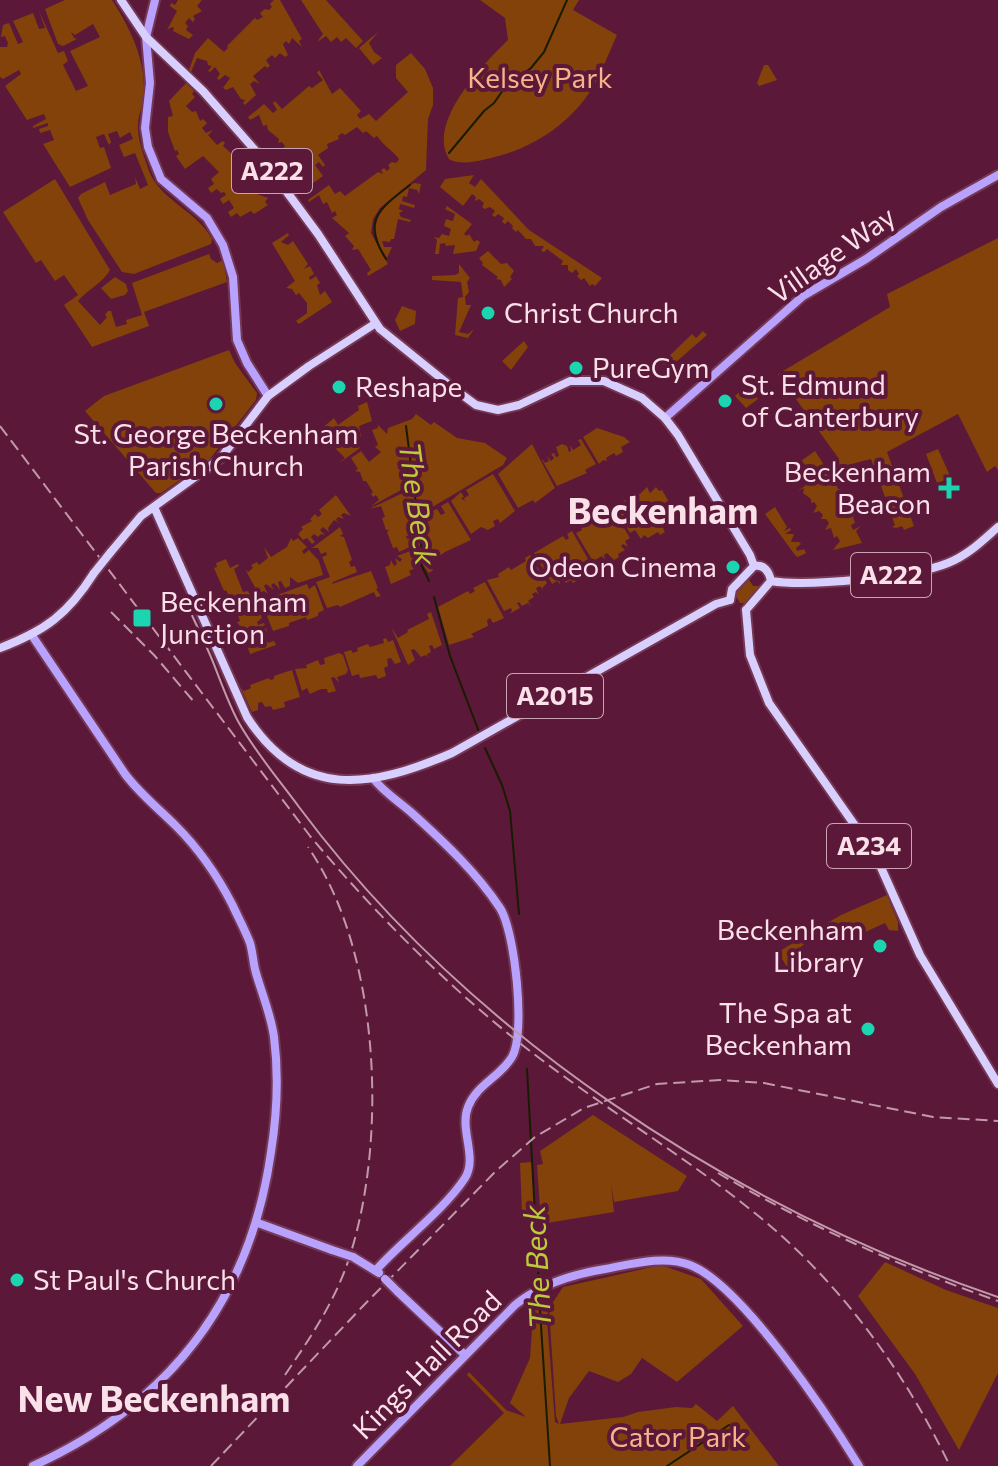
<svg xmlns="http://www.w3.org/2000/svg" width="998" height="1466" font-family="Commissioner,sans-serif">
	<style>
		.green { fill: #824209 }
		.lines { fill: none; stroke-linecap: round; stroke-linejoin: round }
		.stream { stroke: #191c00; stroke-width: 2 }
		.secondary-casing { stroke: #743854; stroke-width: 12 }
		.primary-casing { stroke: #743854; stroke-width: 12 }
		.secondary { stroke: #b9a2fe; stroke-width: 8 }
		.primary { stroke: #d8cffe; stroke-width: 8 }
		.tram { stroke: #c299aa; stroke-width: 2 }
		.rail { stroke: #c299aa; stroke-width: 2; stroke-dasharray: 12 6; stroke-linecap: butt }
		.secondary-bridge-casing { stroke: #743854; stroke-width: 12; stroke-linecap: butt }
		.primary-bridge-casing { stroke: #743854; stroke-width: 12; stroke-linecap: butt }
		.secondary-bridge { stroke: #b9a2fe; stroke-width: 8 }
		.primary-bridge { stroke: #d8cffe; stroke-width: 8 }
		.poi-dot { fill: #1bd5b1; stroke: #5b1838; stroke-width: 3 }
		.labels { text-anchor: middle; stroke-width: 8; stroke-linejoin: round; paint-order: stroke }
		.shield { fill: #5b1838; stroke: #caa4b4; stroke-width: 2 }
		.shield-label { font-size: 26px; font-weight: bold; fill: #fae0e9 }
		.park-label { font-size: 28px; fill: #f6b488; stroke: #5b1838 }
		.street-label { font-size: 28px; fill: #fae0e9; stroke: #5b1838 }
		.poi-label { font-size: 28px; fill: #fae0e9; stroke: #5b1838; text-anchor: start }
		.water-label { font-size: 30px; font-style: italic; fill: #bdca39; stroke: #5b1838 }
		.district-label { font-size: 36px; font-weight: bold; fill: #fae0e9; stroke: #5b1838 }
	</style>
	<rect width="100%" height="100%" fill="#5b1838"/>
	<!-- green -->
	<path class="green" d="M65,0h47c18,28 33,58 32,92 0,11 -5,20 -6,31 -1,16 6,33 11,48 12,30 48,40 63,68l-1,5 -77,30 -12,-2 -34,-52 -10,-22 3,-4 24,-12 5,13 26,-11 -1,-7 5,12 8,-4 -13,-32 -11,4 -5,-12 14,-6 -3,-7 -10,6 -3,-7 -9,3 3,8 -2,3 -5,-11 -8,3 4,11 4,-1 7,21 -41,19 -27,-43 11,-4 -4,-10 -10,3 -1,-4 9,-3v-3l-15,5v-2l13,-7 -2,-5 -17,6 -22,-34 16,-12 -2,-4 -16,9 -3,-2v-30h7l1,-4 -3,-7 -4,1 2,-12 6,-2 9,21 5,-2 -10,-21 20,-8 6,16 6,-1 -6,-17 19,42 6,-2 4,10 -5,4 13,26 12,-5 -18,-35 30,-14 -7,-13 -18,11 -4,-3 3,6 3,1 -14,7 -5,-2 -13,-35z
		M178,0h24l-5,6 5,5 -9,5 2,3 -2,3 -4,-4 -4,5 3,3 -2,4 7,5 -4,4 -16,-8 1,-3 -2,-1 -5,3 10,-19 -7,-5 1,-3 4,2z
		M274,0h6l22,39 -3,2 3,6 -10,-9 -3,6 -3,-3 -3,3 5,11 -3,2 -5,-4 -5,5 -3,-3 -6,5 4,6 -3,2 -2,-2 -12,10 7,8 -6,-3 -4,3 6,11 -11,10 -2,-2 2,-3 -4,-1 -8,-12 -7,3 -3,-2 7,-10 -5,-3 -6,5 -2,-2 3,-4 -5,-7 -5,5 -2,-1 4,-5 -4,-1 -1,-4 -10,-3 -6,14 -2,-2 6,-17 13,-15 16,14 4,-4 -1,-2 28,-28 2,2 6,-3 -3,-4 5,-4 4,1 3,-3 -2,-3z
		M301,0h25l37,41 -7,7 -10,-10 -5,4 -4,-5 -6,5 -5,-6 -9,6 6,-8z
		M480,0h99l-6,10 44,25c-7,15 -13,31 -20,45 -22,41 -62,68 -106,78 -13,3 -30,8 -42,1 -23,-36 35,-96 59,-119l-3,-22z
		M378,32l-9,11 5,9 8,6 -9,7 -14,-17z
		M411,53l14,16 8,19v17l-5,14 -2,51 -46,38 -7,11 -2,14 17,31 -20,12 -1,-3 4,-3 -13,-21 -6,1 2,-4 -9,-10 4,-3 -17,-15 5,-3 -2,-4 -3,2 -5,-11 -4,2 -4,-9 -10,7 -1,-2 21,-15 6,9 5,-3 5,5 33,-24 5,2 -2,-4 3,-2 3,3 3,-3 -2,-3 4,-3 4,1 3,-4c-5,-7 -16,-14 -22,-23l-3,2 -8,-7 -3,2 -6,-6 -12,8 -3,-2 -4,3 1,3 -12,5 1,4 -10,7 7,10 -2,2 -4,-5 -4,3 8,11 -14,10 -2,-4 3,-2 -11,-10 1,-2 -7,-5 5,-4 -6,-8 -6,3 -4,-5 3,-3 -3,-4 -4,1 1,-4 -11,-9 -1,-5 -4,1 -4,-11 -9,5 -2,-3 16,-13 9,9 4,-3 -4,-7 2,-2 7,8 27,-23 3,2 11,-8 -6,-7 2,-3 13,24 8,-6 21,23 -4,4 3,4 9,-5 7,7 32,-29 -12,-14v-13z
		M764,65h4l9,15 -18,6 -2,-3z
		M186,83l8,8 -2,3 3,3 -9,9 6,6 4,-1 4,10 3,-2 4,4 -5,5 4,5 7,-3 -5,5 9,10 6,-4 2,2 -2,3 10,9 -1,2 2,2 3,-2 3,5 -2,2 11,10v4h4l-2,3 9,7 -4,4 1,2 11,4 -3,4 3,3 -14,9 -3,-3 -11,6 -3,-4 -6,4 -3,-5 6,-4 -5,-8 -6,4 -3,-5 6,-4 -2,-3 -3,1 -4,-4 -6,4 -3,-5 6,-4 -3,-5 8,-7 -16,-16 -18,13 -9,-13 3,-2 -2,-4 -2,1 -7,-19v-15l5,-1 -4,-15z
		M474,175l-5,8 6,4 6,-8 48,51 73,48 -7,8 -3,-2 -2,2 -6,-8 -3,2 -4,-4 2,-2 -3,-5 -4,4 -4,-3v-5h-7l2,-4 -16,-12 -3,3 -3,-1 3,-5h-9l-4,-7h-5l-8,-9 -2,2 -4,-4 1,-2 -5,-5 -3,3 -3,-2 2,-4 -6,-4 -3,3 -3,-2 3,-4 -5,-4 -5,2 -3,-2 2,-4 -5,-4 -4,2 1,-4 -4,-3 -9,12 -23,-19 5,-8z
		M55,179l55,91c-6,12 -23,20 -32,31l22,24 7,-8 -2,-2 3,-4h3l5,16 11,-3 -1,-4 16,-5 -10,-32 77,-29 2,5 6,4 6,-3 4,22 -83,30 5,14 -57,21 -28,-42 14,-10 -14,-20 -9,6 -14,-21 -5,3 -33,-51z
		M414,183l7,1 -2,10 -2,-4 -8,-2 -2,9 -4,-1 -1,5 13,4 -1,3 -14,-4 -1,5 4,2 -4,2 2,4 10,3 -1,2 -12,-3 -4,20h-3l-1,3 -8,-1 2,6h8l-5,11c-25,-39 -4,-51 27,-75z
		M447,206l25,18 -8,10 3,2 2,-2 5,8 3,-2 3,2 -4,9 -23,3 2,-9 -9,1 -1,-3 -5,1 -1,10h-4l2,-14 -3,-3 5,1 3,-4 7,2 2,-7 -7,-3 2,-7 7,2 2,-7 -10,-5z
		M288,233l1,2 -8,7 7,3 5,-4 15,23 -4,5 6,-3 4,8 -5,3 1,3 6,-4 4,7 -3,2 3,10 5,-4 7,11 -33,22 -3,-3 11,-8v-10l-8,-10 -3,2 -4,-6 -6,-1 9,-7 -23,-38z
		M998,238v232l-3,-4 -8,6 -29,-58 -71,38 27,74 -10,4 -2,-4 -6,2 -4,-1 3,-2 -8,-21 -4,-1 9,-4 -2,-3 -5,1 -4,-11 4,-2 -2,-4 -7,2 2,-3 -7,-20 -27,7 -9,6 2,5 -3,2 4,10 4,1 -3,2v2l9,-3 -7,4 3,11 4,-1 1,12 8,-3 -4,3 2,6 -4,2 2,5 8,-4 -5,5 6,12 -29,7 7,-9 -3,-5 -3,2 -3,-10 -6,2 4,-7 -3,-4h-5l2,-4 -4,-4 -6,2 4,-7 -3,-4 -3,1v-4l-8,-6 1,-5 -6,3 20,-15 -17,-15 14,-10 11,17 13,-9 -61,-85 112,-67 -3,-13z
		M488,251l13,13 6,-1 7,8 -4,6 2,2 -8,8 -3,-7 -5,-1 2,-2 -16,-12 1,-2 -4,-5z
		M459,264l11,14 -3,4 2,10 -4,5 1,8h5l-12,27 9,2 6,-5 -6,9 -13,-3 3,-37 5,-1 -2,-15 -29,-2v-4l23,-1 4,-2z
		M115,277l11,7 2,7 -3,4 -14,4 -10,-11z
		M402,306l14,5 -1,13 -15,7 -5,-11z
		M703,331l4,4 -39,34 -6,-6 30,-29 4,4z
		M524,341l4,6 -17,23 -9,-9z
		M229,350l6,13 22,30 -1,7 -47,60 -48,33h-5l-71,-82 19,-15z
		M747,385l11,14 -12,9 -11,-12z
		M367,402l5,19 -13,5 2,10 -5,5 4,7 -22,16 7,-6 -9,-9 3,-3 -19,-16 14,-12 4,7 21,-15 -1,-4z
		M416,414l15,11 3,-3 23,16 28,5 22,15 -4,7 -84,50 -3,4 6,36 -2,11 -11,5 2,4 -20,9 -6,-17 5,-2 1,-5 3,6 3,-2 -2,-6 5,4 2,-3 -5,-3 19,-7 -2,-15 -8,2 1,3 4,-1 1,8 -13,6 -2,-5 -4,1 -6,-16 2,-2h-3l-4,-12 3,-1 -4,-11 -12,3 34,-16 -2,-3 -31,17 9,-7 -3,-5 -3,2 -2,-3 2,-2 -7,-11h-3l-3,-9 -5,-1 3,-2 -7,-11 10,-7 8,11 12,-10 -6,-5 3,-2 -6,-15 6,-2v-3l9,9 1,-6 24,-9z
		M597,428l27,9 6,5 -9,5 2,5 -7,4 -2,-3 -8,5 1,3 -4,-1 -4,4 -16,-27z
		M581,439l15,25 -11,6 2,3 -30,13 -15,-26v-1l3,4 4,-2 -2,-5 4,5 3,-3 -3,-4 3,-1 2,4 3,-1 -3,-9 6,-3 5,2 2,6 2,-1 -1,-6 3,5 8,-5 -3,-5z
		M532,444l23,44 -20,15 -2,-3 -15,8 -20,-34z
		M938,449l13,29 -14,5 -11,-29z
		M493,474l22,37 -15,12 -2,-4 -5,2 2,5 -7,4 -7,-3 -10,7 -20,-33 10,-9 3,5 -3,1 4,3 -1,-3 5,-3 -3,-5z
		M647,487l3,6 6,-6 3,4 3,-1 17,29 -3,-3 -4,2 -2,-2 -5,3 3,5 -3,2 -3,-5 -2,1 5,10 -5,3 -2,-3 -10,6 -4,-3 -3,4 -6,-9 -5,3 -14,-24 6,-3 -2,-3 5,-3 3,3 9,-7 -1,-3 4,1z
		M336,495l15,21 -7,-3 -3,2 3,4 -6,-2 -2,3 4,4 -6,-4 -6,8 1,4 -6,-5 -3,3 5,5 -4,-1 -3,3 -4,-3 -3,3 4,5 -3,2 -5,-6 -4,2 -5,-6 5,-5 -2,-2 11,-6 -2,-2 5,-5 3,3 4,-3 -3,-4z
		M448,502l23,38 -26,12 -15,11 3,7 -4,3 -6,-8 1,-13 -6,-28h4l-1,-7 4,5 8,-4 -3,-6 7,-3 4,6 4,-2 -4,-7z
		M775,507l12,20 -3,4 6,-3 1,2 -6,4h9l-3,8h8l2,2 -5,4 1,3 7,-2 2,4 -8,4 -3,-2 -30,-41z
		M608,512l3,5 5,-3 7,11 -1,4 2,-1 6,10 -5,3 3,6 -5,-3 -2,2 4,4 -7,4 1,3 -5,3 -7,-7 -3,2 1,5 -3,-4 -7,4 -4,-2 -15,-25 6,-3 -2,-4 10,-6 3,3 11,-4 -1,-3z
		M340,527l3,7 -3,2 4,1 8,23 -3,2 2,5 4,-1 2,6 -24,10 -1,2 39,-13 7,17 -2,1 5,7 -5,1 -2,-5 -34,15 -2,-2 -11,3 -11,-26 14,-5 -8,-20 5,-2 -1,-3 -5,2 -3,-6h-6z
		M572,531l20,35 -4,-4 -4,2 4,7 -11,6 1,3 -5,3 -2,-3 -5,3 -4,-6 -3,1 1,6 -3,-3 -5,3 3,5 -21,-36 29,-17 3,4 3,-2 -2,-4z
		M291,538l2,3 5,-3 9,9 -5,4 2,3 5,-4 10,11 4,14 -25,8 -8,-6v9l-5,2 -4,-7 -3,1 2,8 -6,-7 -3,2 3,5 -8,-6 -2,2 4,8 -4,-3 -6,2 -13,-24 3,3 5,-4 -2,-3 6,-3 2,3 9,-7 -4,-11 7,10 16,-10z
		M530,555l17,28 -5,5 2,4 -4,-6 -4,2 3,7 -3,-3 -4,2 2,3 -6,4 3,5 -3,-3 -6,3 -3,-4 -2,1 3,5 -11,6 3,-3 -1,-3 -7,3 -17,-31 12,-3 -1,-3 11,-7 2,3 15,-9 -1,-3z
		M226,559l4,9 8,-4 1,2 -5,3 9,23 5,-1 4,8 -19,8 -2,-5h-3l-2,-6 2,-2 -2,-4 -2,1 -10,-23 3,-1 -1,-4z
		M748,578l5,8h6l-12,17h-7l-5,-9z
		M485,582l19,36 -11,5 -3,-5 -3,2 1,6 -17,8 3,3 -25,8 -11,-38 30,-16 2,3 5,-3 -2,-3z
		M307,584l2,5 6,-4 9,25 -6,3v3l-11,4 -1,-3 -17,6v3l-16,5 -12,-30z
		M253,602l5,6 -4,2v3l5,-2 -2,3 3,-1 2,5 -5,4 1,3 6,-2 1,2 -6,3 1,2 6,-2 1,4 -3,2 4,9 6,-2 2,4 -26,9 -2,-6 4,-2 -4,-7 -4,1 -2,-6 2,-2 -7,-10 3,-1 -4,-12z
		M431,612l11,33 -8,4 -2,-4 -3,1 2,6 -4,2 1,4 -2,-3 -5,2 -7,-8 -3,1 4,10 -7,5 -17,-38 7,11 10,-6 -1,-2 22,-11 -2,-5z
		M386,638l2,4 5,-2 8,22 -6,2 -4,-6 -4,1 1,7 -4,2 2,8 -8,3 -2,-4 -16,3 -1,-4 -7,2 -8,-24 7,-2 2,3 5,-2 -1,-3 11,-4 2,3 14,-4 -1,-4z
		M339,653l4,2 5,15 -2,4 -9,3 2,6 -5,-6 -3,1 5,13 -8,2 -1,-4h-6l-11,5 -3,-6 -5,3 -7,-22 12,-1 -1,-3 12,-5 2,5 5,-1 -1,-6z
		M292,670l8,27 -16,5 1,5 -12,3 -2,-4 -6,1 -3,-5 -4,1v7l-6,2 -11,-24 3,3 7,-3 -1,-3 19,-7 1,2 4,-1v-3z
		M887,895l11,27v9l-9,-1 -4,-7 -44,20 -9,-9c-23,1 -36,14 -44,35l-10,-17 63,-37z
		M593,1115l94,61 -9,15 -64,11 -3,-19 3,29 -73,12 -4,-59 6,-1 -3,-13z
		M532,1162l2,50 -12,1 -2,-50z
		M885,1262l61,28 52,18v65l-39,77 -44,-76 -57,-78z
		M661,1265l40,14 42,47 -66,56 -35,-24 -11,16 -13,8 -29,-11 -20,27 -9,26 63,-7 15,-5 38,-5 16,1 4,-4 21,17 16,-15 46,60h-329l54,-53 -37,-38 2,-3 37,38 20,7 -16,-14 20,-45 4,-57 4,-10 12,-1 -3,30 8,102 4,2 -3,-8 -7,-108 14,-21z"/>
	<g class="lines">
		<!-- stream -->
		<path class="stream" d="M449,153l35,-42 10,-8 9,-13 3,-3h10l4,-11 11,-8 13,-16 23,-52
			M386,259c-25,-38 -7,-50 24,-74
			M406,426l16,126 -1,12 8,17
			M434,597l16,59 29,76
			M485,748l17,37 8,26 9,103
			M527,1069l12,218
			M539,1294l11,172
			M667,1466l62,-41"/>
		<!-- secondary casing -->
		<g class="secondary-casing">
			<path id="secondary" d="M155,0l-9,37 4,46 -5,45 3,19 13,32 46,39 16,27 10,32 4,63 10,23 21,33
				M665,418l138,-122 63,-37 75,-52 57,-32
				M31,634l94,140c15,20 33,34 51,52 23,23 41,49 56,78 6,13 13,26 18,39 3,10 3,20 6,30 6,21 15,42 18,64 5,39 3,77 -3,115 -21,148 -102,252 -238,314
				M373,778c10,14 27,24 40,36 32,29 64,59 87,94 15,23 26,126 12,149 -12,20 -35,27 -44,50 -9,23 10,50 -3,71 -20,31 -64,64 -89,92
				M258,1223l74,27
				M353,1257l26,16
				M397,1291l68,64
				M357,1466l158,-161c26,-21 58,-31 90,-36 27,-5 59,-14 85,-4 52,20 139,152 169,201"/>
		</g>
		<!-- primary casing -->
		<g class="primary-casing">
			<path id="primary" d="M121,0l25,37 57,54 58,66 57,77 62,95 73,59 23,17 22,5 21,-5 51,-24h34l38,17 23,20 13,17 72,120 4,11
				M154,507l93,210c54,84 124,71 205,36l264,-149 14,-4
				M110,553l31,-37 79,-57 48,-63 41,-30 67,-43
				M754,566c10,-2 15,5 17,15
				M771,581c36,6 143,-4 177,-18 20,-8 34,-22 50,-36
				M730,600l2,-11 22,-23
				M746,610l4,45 19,48 106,151 45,101 78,129
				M746,610l25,-29
				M0,648c45,-17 68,-34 94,-75"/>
		</g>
		<!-- secondary -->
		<use href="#secondary" class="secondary"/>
		<!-- primary -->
		<use href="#primary" class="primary"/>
		<!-- tram -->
		<path class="tram" d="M183,596c10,22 21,44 30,66 8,20 16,43 26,61 17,30 40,57 60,84 169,227 433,400 699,490"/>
		<!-- rail -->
		<path class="rail" d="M0,426l310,410c64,76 133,146 211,208 76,60 160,109 235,170 84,68 147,155 194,252
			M111,612l43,43 41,48
			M718,1173c89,52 183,94 280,128
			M285,1375c23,-34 45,-66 60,-105 44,-120 37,-316 -37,-423
			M211,1466l153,-161 132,-134 39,-34 49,-29 73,-24 63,-4 44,3 169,34 65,4"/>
		<!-- secondary-bridge casing -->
		<g class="secondary-bridge-casing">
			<path id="secondary-bridge" d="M332,1250l21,7
				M385,1279l12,12"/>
		</g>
		<!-- primary-bridge casing -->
		<g class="primary-bridge-casing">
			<path id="primary-bridge" d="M94,573l16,-20"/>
		</g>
		<!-- secondary-bridge -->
		<use href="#secondary-bridge" class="secondary-bridge"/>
		<!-- primary-bridge -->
		<use href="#primary-bridge" class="primary-bridge"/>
	</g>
	<!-- markers -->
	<g class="poi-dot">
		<circle cx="488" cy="313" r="8"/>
		<circle cx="576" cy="368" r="8"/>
		<circle cx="339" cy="387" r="8"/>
		<circle cx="725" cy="401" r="8"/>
		<circle cx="216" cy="404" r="8"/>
		<path d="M945 476h8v8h8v8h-8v8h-8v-8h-8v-8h8z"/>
		<circle cx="733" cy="567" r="8"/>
		<rect x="132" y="608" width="20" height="20" rx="4"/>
		<circle cx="880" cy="946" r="8"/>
		<circle cx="868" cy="1029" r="8"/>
		<circle cx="17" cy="1280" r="8"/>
	</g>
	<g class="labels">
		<!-- shield labels -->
		<g class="shield">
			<rect x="232" y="149" width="80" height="44" rx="6"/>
			<rect x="851" y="553" width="80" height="44" rx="6"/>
			<rect x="507" y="674" width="96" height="44" rx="6"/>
			<rect x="827" y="824" width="84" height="44" rx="6"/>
		</g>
		<g class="shield-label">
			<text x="272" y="180">A222</text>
			<text x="891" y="584">A222</text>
			<text x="555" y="705">A2015</text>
			<text x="869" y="855">A234</text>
		</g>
		<!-- park labels -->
		<g class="park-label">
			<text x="540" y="88">Kelsey Park</text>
			<text x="678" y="1447">Cator Park</text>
		</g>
		<!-- street labels -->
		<g class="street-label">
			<text transform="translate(832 255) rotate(-35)" y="10">Village Way</text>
			<text transform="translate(427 1365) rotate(-45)" y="10">Kings Hall Road</text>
		</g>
		<!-- poi labels -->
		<g class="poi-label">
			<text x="504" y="323">Christ Church</text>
			<text x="592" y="378">PureGym</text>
			<text x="741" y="395">St. Edmund<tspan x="741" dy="32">of Canterbury</tspan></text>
			<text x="355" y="397">Reshape</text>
			<text x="216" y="444" text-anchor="middle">St. George Beckenham<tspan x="216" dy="32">Parish Church</tspan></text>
			<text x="931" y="482" text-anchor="end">Beckenham<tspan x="931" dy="32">Beacon</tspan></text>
			<text x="717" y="577" text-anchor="end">Odeon Cinema</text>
			<text x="160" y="612">Beckenham<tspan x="160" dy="32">Junction</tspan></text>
			<text x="864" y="940" text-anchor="end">Beckenham<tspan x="864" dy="32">Library</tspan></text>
			<text x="852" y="1023" text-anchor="end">The Spa at<tspan x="852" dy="32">Beckenham</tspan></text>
			<text x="33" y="1290">St Paul's Church</text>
		</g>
		<!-- water labels -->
		<g class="water-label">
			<text transform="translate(417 504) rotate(82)" y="10">The Beck</text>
			<text transform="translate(538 1267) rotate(-93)" y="10">The Beck</text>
		</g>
		<!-- district labels -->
		<g class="district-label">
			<text x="663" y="524">Beckenham</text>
			<text x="154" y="1412">New Beckenham</text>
		</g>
	</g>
</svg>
